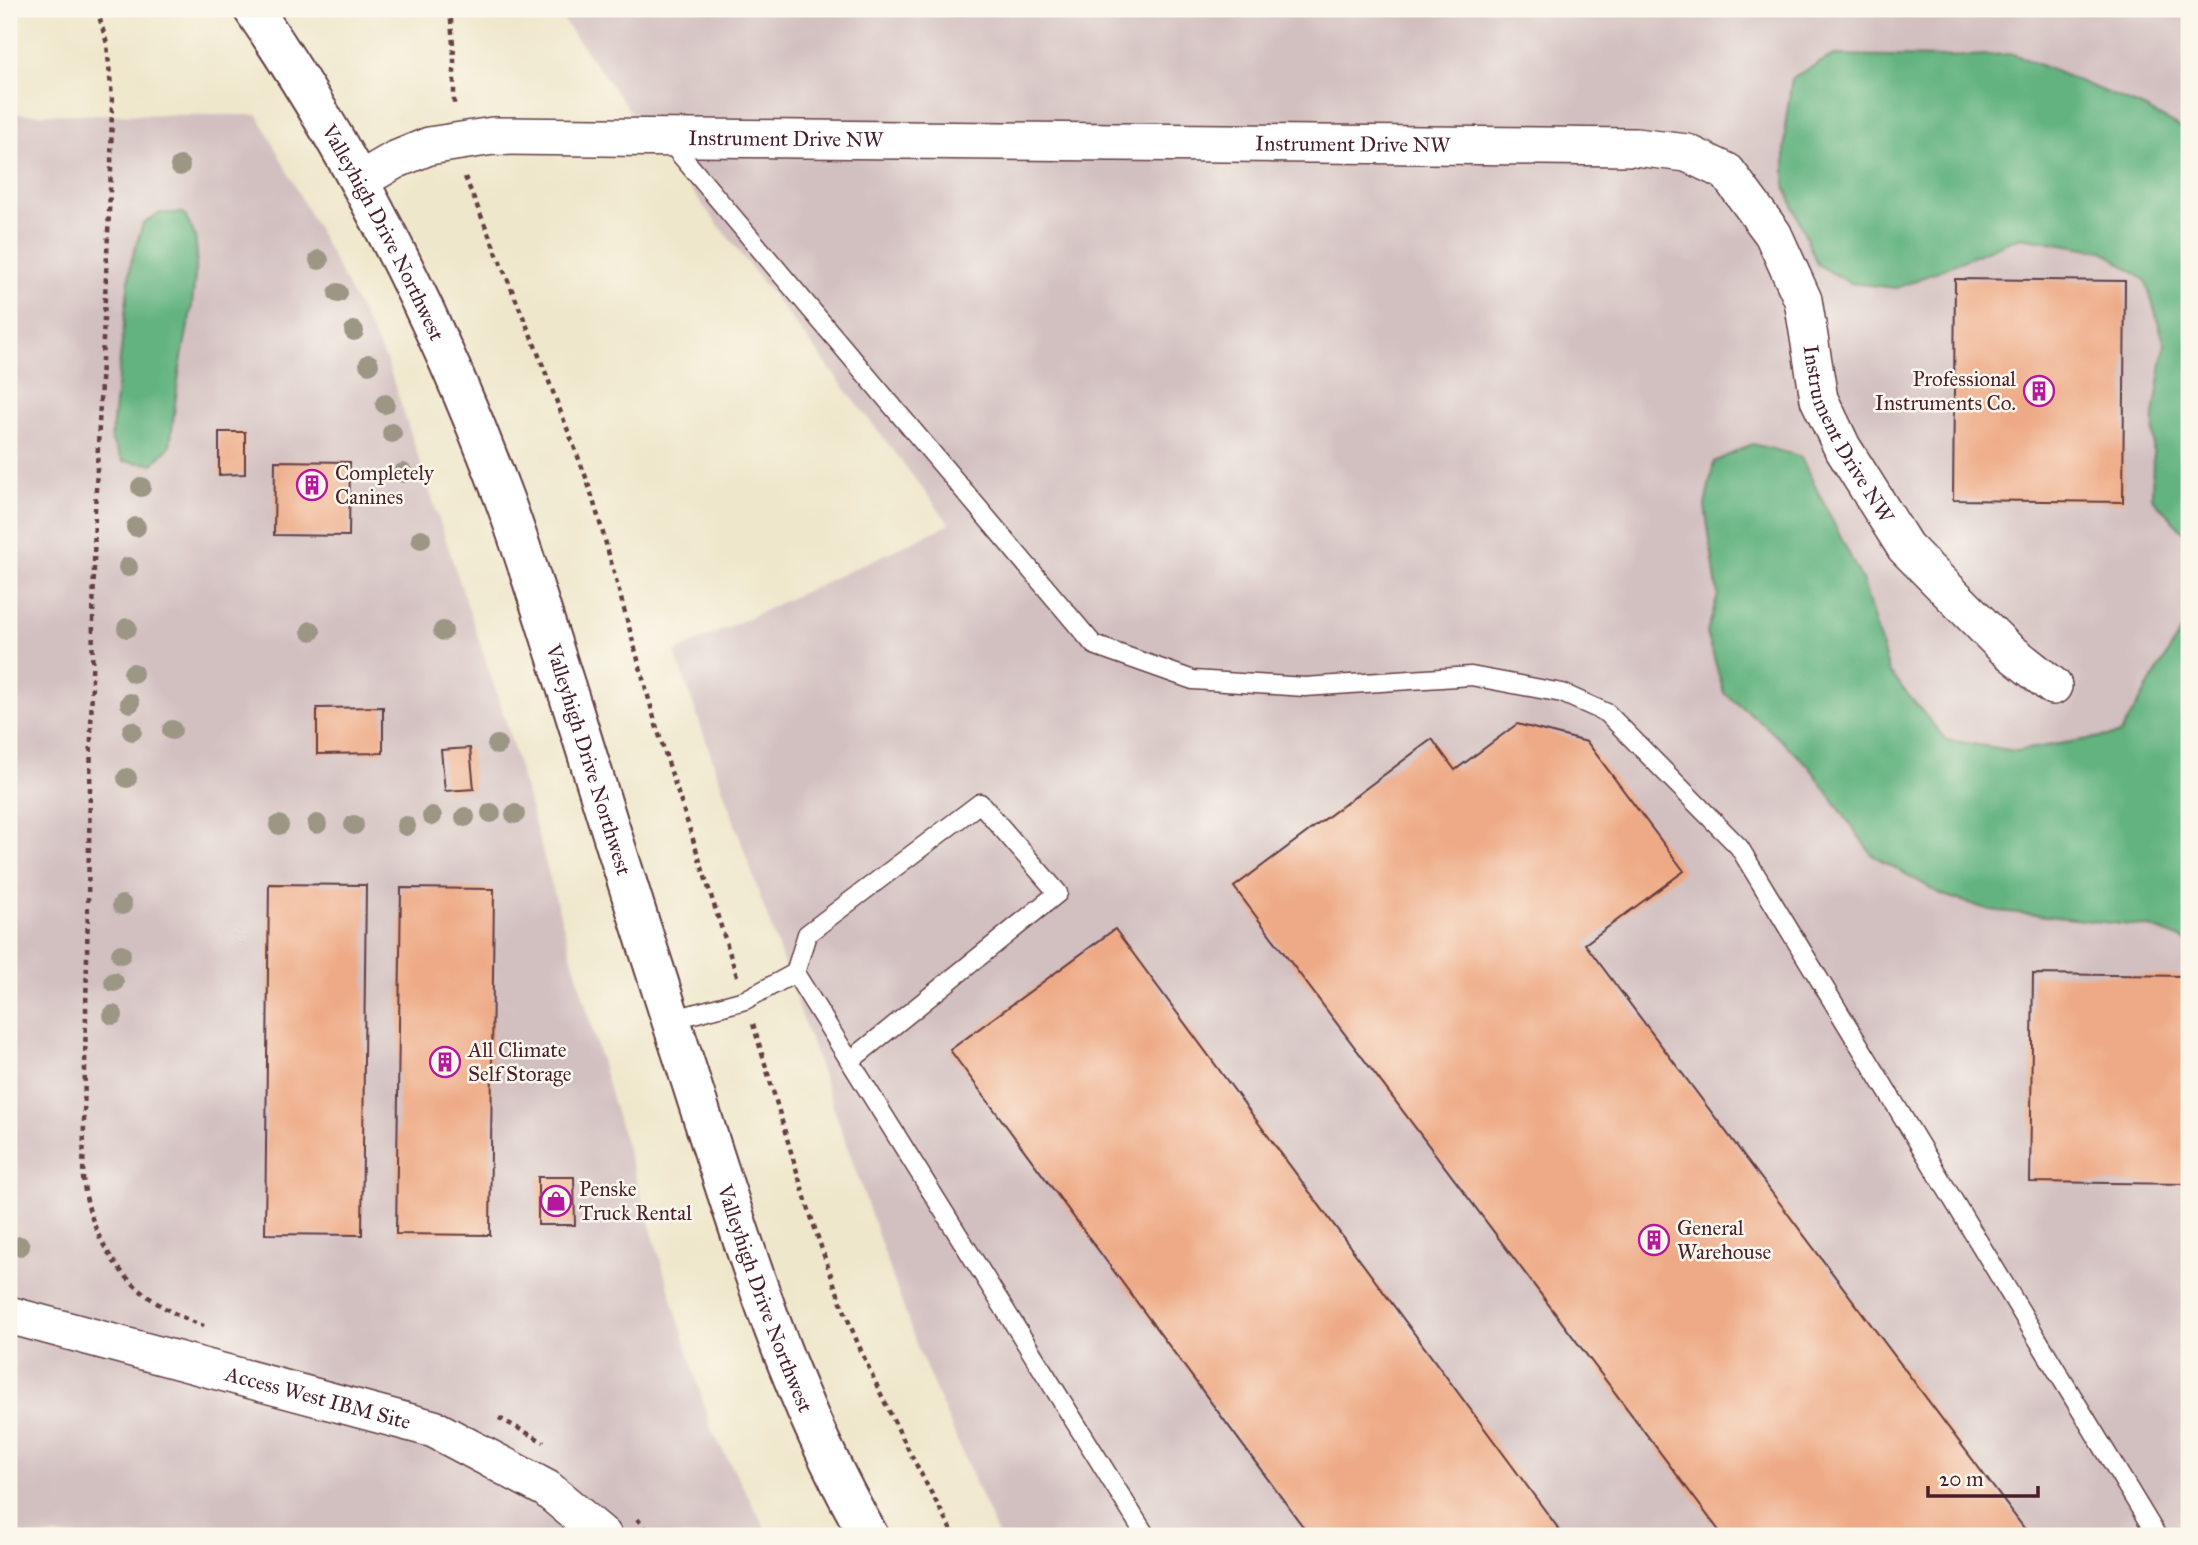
<svg xmlns="http://www.w3.org/2000/svg" width="2198" height="1545" font-family="'IM FELL Great Primer',serif">
	<style>
		.industrial { fill: #d2bfc0; fill-rule: evenodd }
		.forest { fill: #62b37f; stroke: #566955; stroke-width: 2 }
		.building { fill: #eeaa86 }
		.lines { fill: none; stroke-linecap: round; stroke-linejoin: round }
		.service-casing { stroke: #633d43; stroke-width: 21 }
		.minor-casing { stroke: #633d43; stroke-width: 40 }
		.secondary-casing { stroke: #633d43; stroke-width: 42 }
		.path { stroke: #633d43; stroke-width: 4.5; stroke-dasharray: 5 5; stroke-linecap: butt }
		.service { stroke: #fff; stroke-width: 18 }
		.minor { stroke: #fff; stroke-width: 37 }
		.secondary { stroke: #fff; stroke-width: 38 }
		.tree { fill: #9c9685 }
		.labels { text-anchor: middle; stroke-width: 5; stroke-linejoin: round; paint-order: stroke }
		.street-label { font-size: 21px; fill: #4a1f2b; stroke: #fbf7ec }
		.poi-label { font-size: 21px; fill: #4a1f2b; stroke: #fbf7ec; text-anchor: start }
	</style>
	<rect width="100%" height="100%" fill="#fbf7ec"/>
	<filter id="ink" filterUnits="userSpaceOnUse"><feTurbulence type="fractalNoise" baseFrequency=".0143" numOctaves="2"/><feDisplacementMap in="SourceGraphic" scale="14" xChannelSelector="R" yChannelSelector="G"/><feConvolveMatrix kernelMatrix="1 2 1 2 8 2 1 2 1" color-interpolation-filters="sRGB"/></filter>
	<filter id="wash" filterUnits="userSpaceOnUse"><feTurbulence type="fractalNoise" baseFrequency=".00686" numOctaves="4" result="noise"/><feDisplacementMap in="SourceGraphic" scale="28" xChannelSelector="R" yChannelSelector="G"/><feGaussianBlur stdDeviation="1.57" result="paint"/><feColorMatrix in="noise" values="0 0 0 0 0 0 0 0 0 0 0 0 0 0 0 0 0 1.4 0 .05"/><feComposite in="paint" operator="in"/></filter>
	<g filter="url(#wash)">
		<rect width="100%" height="100%" fill="#efe7cb"/>
		<!-- industrial -->
		<path class="industrial" d="M555,9h1634v123l-404,-5v59l32,78 146,-4 57,-23 83,14 43,30 19,64 -11,79 -2,74 33,35 4,12v73l-64,108 64,8v802h-1191l-81,-189 -242,-695 275,-128 -320,-413zM1705,506l158,76 26,90 27,32 -209,-71 11,-38z
			M9,114l249,1 129,247 119,360 106,377 100,332 58,105h-761z"/>
		<!-- forest -->
		<path class="forest" d="M2013,54l131,54 45,24v413l-4,-12 -33,-35 2,-83 11,-70 -19,-64 -43,-30 -83,-14 -123,51 -47,-5 -33,-19 -32,-78v-59l7,-49 42,-23 109,2z
			M160,213h24l11,23 2,19 -5,50 -13,68 -9,73 -17,18 -30,-3 -12,-21 20,-178 12,-38z
			M1752,444l48,12 63,126 26,90 57,68 70,11 104,-17 69,-116v324l-39,-15 -160,-17 -47,-15 -71,-40 -63,-89 -47,-43 -38,-30 -17,-60 11,-38 -13,-89 9,-44z"/>
		<g id="blocks">
			<!-- building -->
			<path class="building" d="M1955,279l170,2 -2,221 -170,-2z
				M219,432h26v42l-26,1z
				M275,461l75,1 -1,74 -75,-1z
				M383,707v46l-66,1v-46z
				M1517,724l70,18 97,129 -99,73 445,592h-307l-489,-649 198,-148 23,31z
				M470,748l4,41 -29,2 -4,-41z
				M269,884l97,1 -4,350 -97,-1z
				M401,888l93,1 -4,346 -94,-1z
				M1115,929l449,607h-254l-360,-486z
				M2033,974l156,2v208l-159,-2z
				M538,1177h36l1,48h-37z"/>
		</g>
	</g>
	<g filter="url(#ink)">
		<use href="#blocks" fill-opacity="0" stroke="#633d43" stroke-width="2"/>
		<g class="lines">
			<!-- service casing -->
			<g class="service-casing">
				<path id="service" d="M668,140l426,505 99,35 112,7 166,-11 91,17 45,20 132,134 418,689
					M795,973l12,-39 173,-131 78,90 -208,168
					M671,1020l74,-20 50,-27 351,563"/>
			</g>
			<!-- minor casing -->
			<g class="minor-casing">
				<g id="minor">
					<path id="s1" d="M359,181l36,-21 34,-14 64,-10 1142,11 52,6 40,19 46,62 30,66 16,99 23,48 63,100 99,100 49,39"/>
					<path id="s2" d="M9,1315l425,114 113,60 56,47"/>
				</g>
			</g>
			<!-- secondary casing -->
			<g class="secondary-casing">
				<g id="secondary">
					<path id="s3" d="M253,9c103,151 186,316 250,487 26,70 47,142 70,213 36,116 72,232 110,348 53,163 100,330 186,479"/>
				</g>
			</g>
			<!-- path -->
			<path class="path" d="M97,9l10,35 5,54 -1,71 -16,341 -12,668c9,74 52,124 121,148
				M450,9l4,47v51
				M465,177l71,171 51,132 16,53 53,192 81,251
				M753,1024c31,101 58,206 98,303 30,72 66,141 104,209
				M499,1418l45,24
				M637,1519l16,17"/>
			<!-- service -->
			<use href="#service" class="service"/>
			<!-- minor -->
			<use href="#minor" class="minor"/>
			<!-- secondary -->
			<use href="#secondary" class="secondary"/>
		</g>
		<!-- trees -->
		<g class="tree">
			<circle cx="180" cy="166" r="10"/>
			<circle cx="319" cy="260" r="10"/>
			<circle cx="338" cy="293" r="10"/>
			<circle cx="354" cy="331" r="10"/>
			<circle cx="369" cy="364" r="10"/>
			<circle cx="385" cy="404" r="10"/>
			<circle cx="392" cy="433" r="10"/>
			<circle cx="403" cy="473" r="10"/>
			<circle cx="141" cy="487" r="10"/>
			<circle cx="136" cy="527" r="10"/>
			<circle cx="421" cy="539" r="10"/>
			<circle cx="128" cy="567" r="10"/>
			<circle cx="127" cy="628" r="10"/>
			<circle cx="311" cy="631" r="10"/>
			<circle cx="443" cy="631" r="10"/>
			<circle cx="133" cy="673" r="10"/>
			<circle cx="130" cy="703" r="10"/>
			<circle cx="172" cy="730" r="10"/>
			<circle cx="132" cy="731" r="10"/>
			<circle cx="497" cy="745" r="10"/>
			<circle cx="127" cy="778" r="10"/>
			<circle cx="491" cy="813" r="10"/>
			<circle cx="515" cy="814" r="10"/>
			<circle cx="432" cy="816" r="10"/>
			<circle cx="465" cy="817" r="10"/>
			<circle cx="317" cy="824" r="10"/>
			<circle cx="279" cy="825" r="10"/>
			<circle cx="354" cy="825" r="10"/>
			<circle cx="406" cy="826" r="10"/>
			<circle cx="122" cy="905" r="10"/>
			<circle cx="121" cy="954" r="10"/>
			<circle cx="114" cy="982" r="10"/>
			<circle cx="113" cy="1015" r="10"/>
			<circle cx="20" cy="1246" r="10"/>
		</g>
	</g>
	<!-- icons -->
	<defs>
		<g id="building-ring" transform="scale(1.575)"><circle r="9.5" fill="#fbf7ec" stroke="#b5179e" stroke-width="1.5"/><path d="M-4-6H4V6H1V3H-1V6H-4ZM-2.5-4.3h1.7v1.8h-1.7ZM.8-4.3h1.7v1.8H.8ZM-2.5-1h1.7V.8h-1.7ZM.8-1h1.7V.8H.8Z" fill="#b5179e"/></g>
		<g id="shop-ring" transform="scale(1.575)"><circle r="9.5" fill="#fbf7ec" stroke="#b5179e" stroke-width="1.5"/><path d="M-5-2.5h2.3a2.7 3.5 0 0 1 5.4 0H5L5.5 6h-11ZM-1.5-2.5h3a1.5 2.3 0 0 0-3 0Z" fill="#b5179e"/></g>
	</defs>
	<g fill-rule="evenodd">
		<use href="#building-ring" x="2039" y="391"/>
		<use href="#building-ring" x="312" y="485"/>
		<use href="#building-ring" x="445" y="1062"/>
		<use href="#shop-ring" x="556" y="1201"/>
		<use href="#building-ring" x="1654" y="1240"/>
	</g>
	<g class="labels">
		<!-- street labels -->
		<g class="street-label">
			<text dy="7" stroke="none"><textPath href="#s1" startOffset="436">Instrument Drive NW</textPath></text>
			<text dy="7" stroke="none"><textPath href="#s1" startOffset="1003">Instrument Drive NW</textPath></text>
			<text dy="7" stroke="none"><textPath href="#s3" startOffset="259">Valleyhigh Drive Northwest</textPath></text>
			<text dy="7" stroke="none"><textPath href="#s1" startOffset="1675">Instrument Drive NW</textPath></text>
			<text dy="7" stroke="none"><textPath href="#s3" startOffset="826">Valleyhigh Drive Northwest</textPath></text>
			<text dy="7" stroke="none"><textPath href="#s3" startOffset="1393">Valleyhigh Drive Northwest</textPath></text>
			<text dy="7" stroke="none"><textPath href="#s2" startOffset="320">Access West IBM Site</textPath></text>
		</g>
		<!-- poi labels -->
		<g class="poi-label">
			<text x="2016" y="386" text-anchor="end">Professional<tspan x="2016" dy="24">Instruments Co.</tspan></text>
			<text x="335" y="480">Completely<tspan x="335" dy="24">Canines</tspan></text>
			<text x="468" y="1057">All Climate<tspan x="468" dy="24">Self Storage</tspan></text>
			<text x="579" y="1196">Penske<tspan x="579" dy="24">Truck Rental</tspan></text>
			<text x="1677" y="1235">General<tspan x="1677" dy="24">Warehouse</tspan></text>
		</g>
	</g>
	<!-- margin -->
	<rect width="2198" height="1545" fill="none" stroke="#fbf7ec" stroke-width="35"/>
	<!-- scale -->
	<path d="M1928 1486v10h110v-10" fill="none" stroke="#4a1f2b" stroke-width="3.5"/>
	<text x="1939" y="1486" font-size="21" fill="#4a1f2b" stroke="#fbf7ec" stroke-width="5" paint-order="stroke">20 m</text>
</svg>
